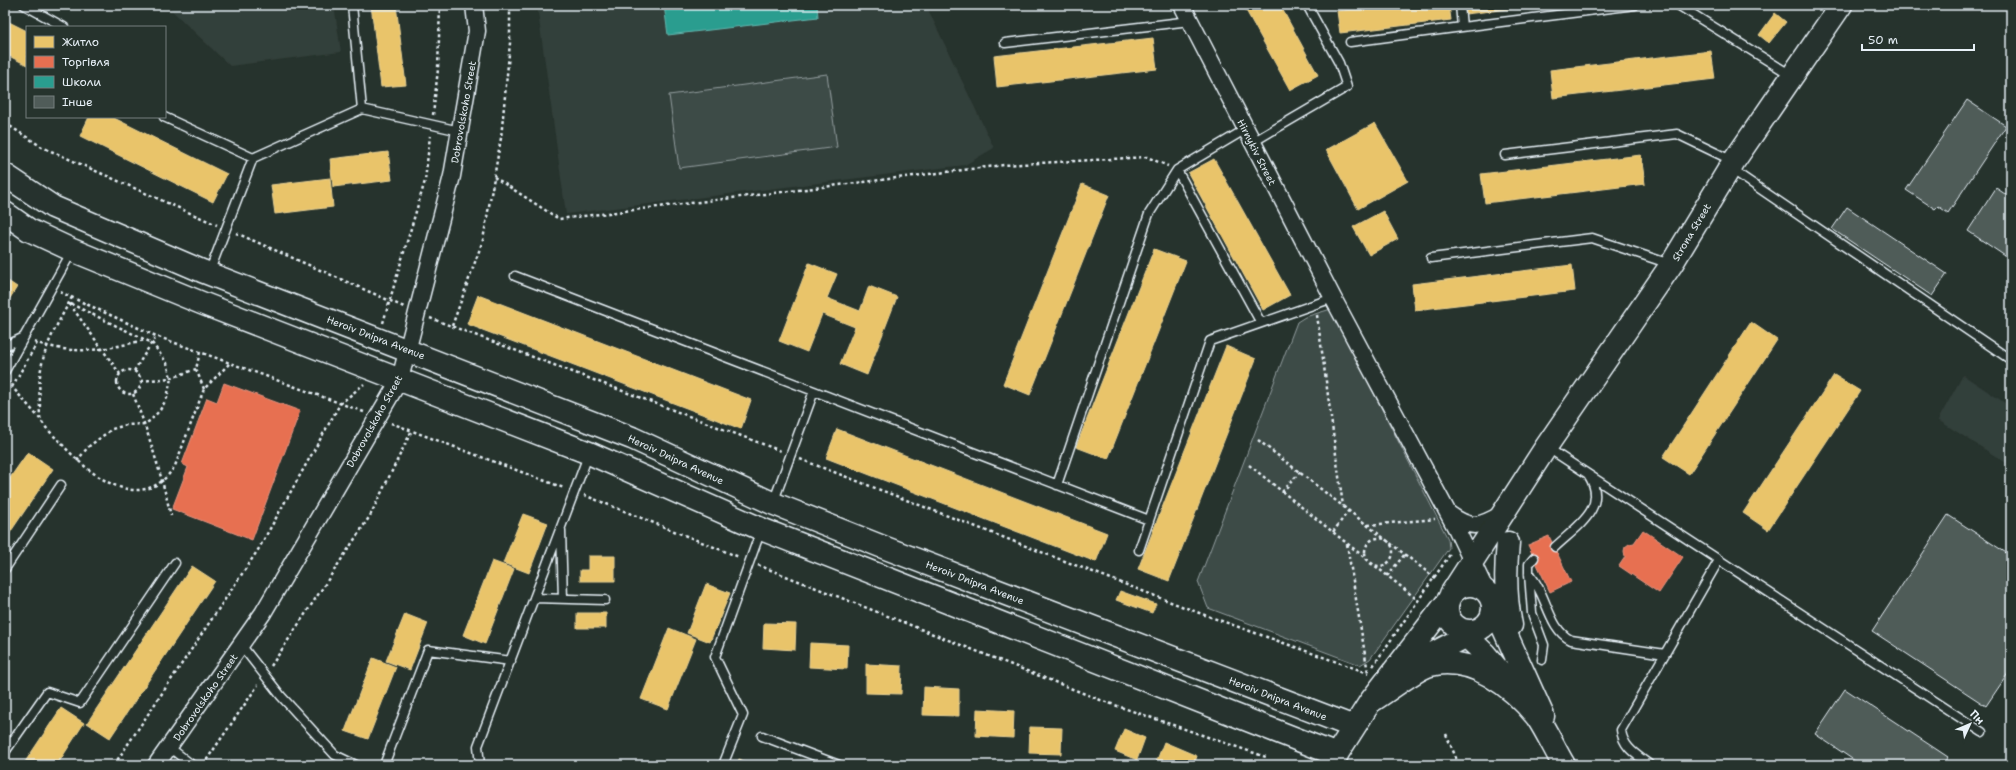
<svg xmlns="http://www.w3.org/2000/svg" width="2016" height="770" font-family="'Shantell Sans',sans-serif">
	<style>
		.built { fill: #333f3a }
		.green { fill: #3e4b47; stroke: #939ea0 }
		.homes { fill: #e9c46a; stroke: #e9d295 }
		.shops { fill: #e76f51; stroke: #e79683 }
		.schools { fill: #2a9d8f; stroke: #63b6ae }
		.building { fill: #505c59; stroke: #e8f1f8 }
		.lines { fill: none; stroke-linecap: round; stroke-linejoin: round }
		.lane-casing { stroke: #e8f1f8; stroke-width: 11 }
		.street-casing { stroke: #e8f1f8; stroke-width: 19 }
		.secondary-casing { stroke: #e8f1f8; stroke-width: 25 }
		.path { stroke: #e8f1f8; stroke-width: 2.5; stroke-dasharray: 3 3; stroke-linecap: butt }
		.lane { stroke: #26332d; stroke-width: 8 }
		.street { stroke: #26332d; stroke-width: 16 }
		.secondary { stroke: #26332d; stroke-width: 22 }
		.labels { text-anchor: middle; stroke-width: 4; stroke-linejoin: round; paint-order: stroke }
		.street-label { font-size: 10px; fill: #e8f1f8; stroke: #26332d }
	</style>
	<rect width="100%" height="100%" fill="#26332d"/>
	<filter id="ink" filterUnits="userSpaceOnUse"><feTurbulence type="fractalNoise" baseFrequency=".025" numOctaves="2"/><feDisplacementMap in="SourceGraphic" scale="8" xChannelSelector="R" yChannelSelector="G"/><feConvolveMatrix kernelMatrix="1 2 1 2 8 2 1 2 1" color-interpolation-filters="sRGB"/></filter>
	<g filter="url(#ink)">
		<!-- built -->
		<path class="built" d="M166,5h168l7,47 -111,14z
			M537,5h389l68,143 -29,17 -399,49z
			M1963,375l48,32v59l-73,-46z"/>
		<!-- green -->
		<path class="green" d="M827,74l10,73 -158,21 -10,-73z
			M1331,309l117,230 1,9 -79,111 -10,6 -152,-57 -10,-26 99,-260 8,-5z"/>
		<!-- homes -->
		<path class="homes" d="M371,5h25l10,80 -25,2z
			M1243,5h37l38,70 -28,15z
			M1385,5h64l2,15 -111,13 -3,-22z
			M1464,5h81l-80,9z
			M1775,13l11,9 -17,21 -10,-8z
			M5,20l22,11v34l-22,-11z
			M1153,38l4,31 -160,18 -3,-31z
			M1711,51l4,28 -162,19 -3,-28z
			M89,117h23l115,57 -14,28 -133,-66z
			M1375,123l33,58 -50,28 -32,-59z
			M388,152l4,28 -59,7 -3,-28z
			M1641,155l4,29 -160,19 -4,-29z
			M1214,159l76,136 -27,15 -75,-137z
			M330,178l3,29 -58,7 -4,-29z
			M1082,184l27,11 -79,200 -27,-11z
			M1383,211l15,28 -29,16 -16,-28z
			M1154,249l32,12 -78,198 -32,-12z
			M809,263l28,11 -10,24 33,13 9,-25 28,11 -30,78 -27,-11 15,-37 -33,-13 -15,38 -28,-11z
			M1572,265l3,26 -160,19 -3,-26z
			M5,279l12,8 -12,19z
			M478,295l273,105 -10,29 -274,-105z
			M1751,322l26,18 -88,134 -26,-17z
			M1226,346l30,13 -87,222 -31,-12z
			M1834,375l26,16 -92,139 -25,-17z
			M837,429l270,104 -11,29 -270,-104z
			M28,452l25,17 -48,71v-55z
			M523,514l25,9 -19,50 -26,-10z
			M588,556h27v25h-35v-11h8z
			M492,561l22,8 -29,75 -22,-9z
			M192,566l23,15 -105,157 -23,-15z
			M706,584l24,9 -20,49 -23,-9z
			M1120,591l36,13 -4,9 -36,-13z
			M577,613h29v15h-29z
			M405,614l23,9 -18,47 -24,-9z
			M764,623l32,1 -1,26 -32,-2z
			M669,628l27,11 -28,70 -27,-10z
			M810,643l38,2 -1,24 -38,-2z
			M373,658l23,9 -28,72 -23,-8z
			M866,664l36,2 -1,28 -35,-1z
			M924,687l35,2v27l-36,-1z
			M61,708l23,15 -27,42h-34z
			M977,709l37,2 -1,27 -37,-2z
			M1030,727l32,1 -1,26 -32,-1z
			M1124,729l21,9 -8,22 -22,-9z
			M1164,742l33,14 -3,9h-39z
			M739,759l15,6h-17z"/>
		<!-- shops -->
		<path class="shops" d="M224,383l76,28 -48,129 -80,-31 16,-42 -6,-3 25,-66 10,4z
			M1643,530l40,27 -24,36 -40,-27 6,-9 -1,-6 1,-4 4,-3 5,-1z
			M1549,536l22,46 -21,10 -22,-47z"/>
		<!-- schools -->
		<path class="schools" d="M664,5h153l1,12 -150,18z"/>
		<!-- building -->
		<path class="building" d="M1967,100l39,26 -58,87 -10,-7 -3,3 -29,-19z
			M1996,188l15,10v62l-43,-29z
			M1847,207l100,67 -15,22 -100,-67z
			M1948,515l63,41v113l-25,37 -114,-75z
			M1845,689l103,68 -6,8h-81l-46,-31z"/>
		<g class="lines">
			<!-- lane casing -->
			<g class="lane-casing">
				<path id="lane" d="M24,5l40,22
					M1460,5l2,22 173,-22
					M1678,5l113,70
					M1350,42l112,-15
					M1005,43l185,-22
					M362,109l98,22
					M164,117l89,41 109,-49 -10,-104
					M1253,142l94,-55 -8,-24 -32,-58
					M1505,155l172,-21 56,27
					M1731,169l280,191
					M1177,170l84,153
					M1431,258l161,-20 78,26
					M209,273l44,-115
					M515,276l634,244
					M5,346l17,-8
					M5,371l67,-120
					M1548,448l434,284
					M1057,485l92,-271 28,-44 69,-41
					M773,503l41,-112
					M561,530l2,69
					M1555,547c21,-20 54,-39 34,-71
					M1139,550l71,-209 123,-43
					M1534,558l-5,6v10l3,39 12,32 -2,15
					M5,569l56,-84
					M1529,574c18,19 19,55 42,66l94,14
					M534,598l71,2
					M241,645l40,51 54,59 21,10
					M762,736l77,29
					M169,747l23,18
					M5,752l42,-60 33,11 95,-140
					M384,765l44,-115 83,11
					M480,765l-2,-19 111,-293
					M723,765l20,-50 -28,-58 46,-127
					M1650,765c-13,-10 -27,-17 -29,-35l98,-170"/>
			</g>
			<!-- street casing -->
			<g class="street-casing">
				<path id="street" d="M1182,5l151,293 124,232 29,61
					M1449,514c22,16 30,13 53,0
					M156,765l107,-152 137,-234 52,-203 25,-145 -3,-26"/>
			</g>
			<!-- secondary casing -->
			<g class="secondary-casing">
				<path id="secondary" d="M5,175l48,32 149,64 430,167 140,65 111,44 471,180
					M5,213l24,17 43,20 132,54 385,149 172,76 576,226
					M1508,543c-3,29 -3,54 3,82
					M1447 608a23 23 0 1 1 46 0a23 23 0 1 1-46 0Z
					M1451,594l95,-147 125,-182 63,-104 107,-156
					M1493,605l50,111
					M1458,628l27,26 21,25
					M1417,662l63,-33
					M1370,702c14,-8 47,-34 60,-37 42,-10 82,21 107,52 10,15 18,33 27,48
					M1330,765l40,-63 78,-101"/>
			</g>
			<!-- path -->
			<path class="path" d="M433,115l5,-46 2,-64
				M5,123l37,24 175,78
				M494,177l65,42 445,-54 143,-8 21,9
				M236,233l168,74
				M60,292l96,44 208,76
				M72,297c-20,38 -36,60 -32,105 0,5 -1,14 1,18 4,8 14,17 20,23 29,33 81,74 114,23l29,-77 26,-26
				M1317,315l26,191
				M430,318l351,133
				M383,323l42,-142 5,-45
				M452,326l31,-86 18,-102 9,-95v-38
				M34,342c43,14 68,8 111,-2
				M200,352l-4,17 8,20
				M117 382a12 12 0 1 1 24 0a12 12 0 1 1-24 0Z
				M134,371l22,-35
				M7,381l33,38
				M141,381l30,-3 25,-9
				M12,387l25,-44
				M133,394c16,40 28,80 38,122
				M391,423l173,65
				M1258,440l177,138
				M800,459l402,155 166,59
				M77,461l11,-14 24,-18 14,-4 19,-1 6,-4 9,-10 7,-12 4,-20 -4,-15 -15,-20 -83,-40 51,71
				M1249,465l170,136
				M1282,492l18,-20
				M584,495l155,62
				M1368,525l67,-6
				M1333,532l16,-22
				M1365 552a14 14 0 1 1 28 0a14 14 0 1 1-28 0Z
				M1347,544l21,129
				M758,565l345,136 163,56
				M1387,576l18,-22
				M271,666l99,-150 42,-86
				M1373,666l78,-113
				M1446,734l13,31
				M114,765l144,-215 82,-146 24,-20
				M203,765l55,-80"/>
			<!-- lane -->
			<use href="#lane" class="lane"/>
			<!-- street -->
			<use href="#street" class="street"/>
			<!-- secondary -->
			<use href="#secondary" class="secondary"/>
		</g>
	</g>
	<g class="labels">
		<!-- street labels -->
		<g class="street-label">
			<text transform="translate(463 112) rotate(-80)" y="4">Dobrovolskoho Street</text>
			<text transform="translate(1257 152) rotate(63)" y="4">Hirnykiv Street</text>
			<text transform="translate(1691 232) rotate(-59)" y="4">Strona Street</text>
			<text transform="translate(376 337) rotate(21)" y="4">Heroiv Dnipra Avenue</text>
			<text transform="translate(374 421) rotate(-61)" y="4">Dobrovolskoho Street</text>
			<text transform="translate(676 459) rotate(25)" y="4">Heroiv Dnipra Avenue</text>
			<text transform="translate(975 582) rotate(21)" y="4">Heroiv Dnipra Avenue</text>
			<text transform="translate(205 697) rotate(-55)" y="4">Dobrovolskoho Street</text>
			<text transform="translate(1278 698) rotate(21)" y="4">Heroiv Dnipra Avenue</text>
		</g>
	</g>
	<!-- margin -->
	<rect width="2016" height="770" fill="none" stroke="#26332d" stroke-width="20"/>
	<rect x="10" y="10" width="1996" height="750" fill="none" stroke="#e8f1f8" stroke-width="1.5" filter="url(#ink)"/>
	<!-- legend -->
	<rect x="26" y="26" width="140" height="92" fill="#26332d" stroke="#747f7e"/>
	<rect x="34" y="36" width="20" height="12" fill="#e9c46a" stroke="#747f7e"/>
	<text x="62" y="46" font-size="12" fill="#e8f1f8">Житло</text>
	<rect x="34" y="56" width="20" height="12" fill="#e76f51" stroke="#747f7e"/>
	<text x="62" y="66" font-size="12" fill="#e8f1f8">Торгівля</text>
	<rect x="34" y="76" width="20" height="12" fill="#2a9d8f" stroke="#747f7e"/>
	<text x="62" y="86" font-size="12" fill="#e8f1f8">Школи</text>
	<rect x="34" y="96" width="20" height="12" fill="#505c59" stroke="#747f7e"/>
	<text x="62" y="106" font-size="12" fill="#e8f1f8">Інше</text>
	<!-- north arrow -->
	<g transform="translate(1970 724) rotate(46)" stroke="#26332d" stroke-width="3" paint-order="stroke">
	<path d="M0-3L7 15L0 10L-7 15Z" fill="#e8f1f8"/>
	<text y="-6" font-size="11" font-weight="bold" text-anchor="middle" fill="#e8f1f8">Пн</text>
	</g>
	<!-- scale -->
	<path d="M1862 44v6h112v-6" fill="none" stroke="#e8f1f8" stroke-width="2"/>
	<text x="1868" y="44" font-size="12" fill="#e8f1f8" stroke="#26332d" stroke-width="3" paint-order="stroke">50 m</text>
</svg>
